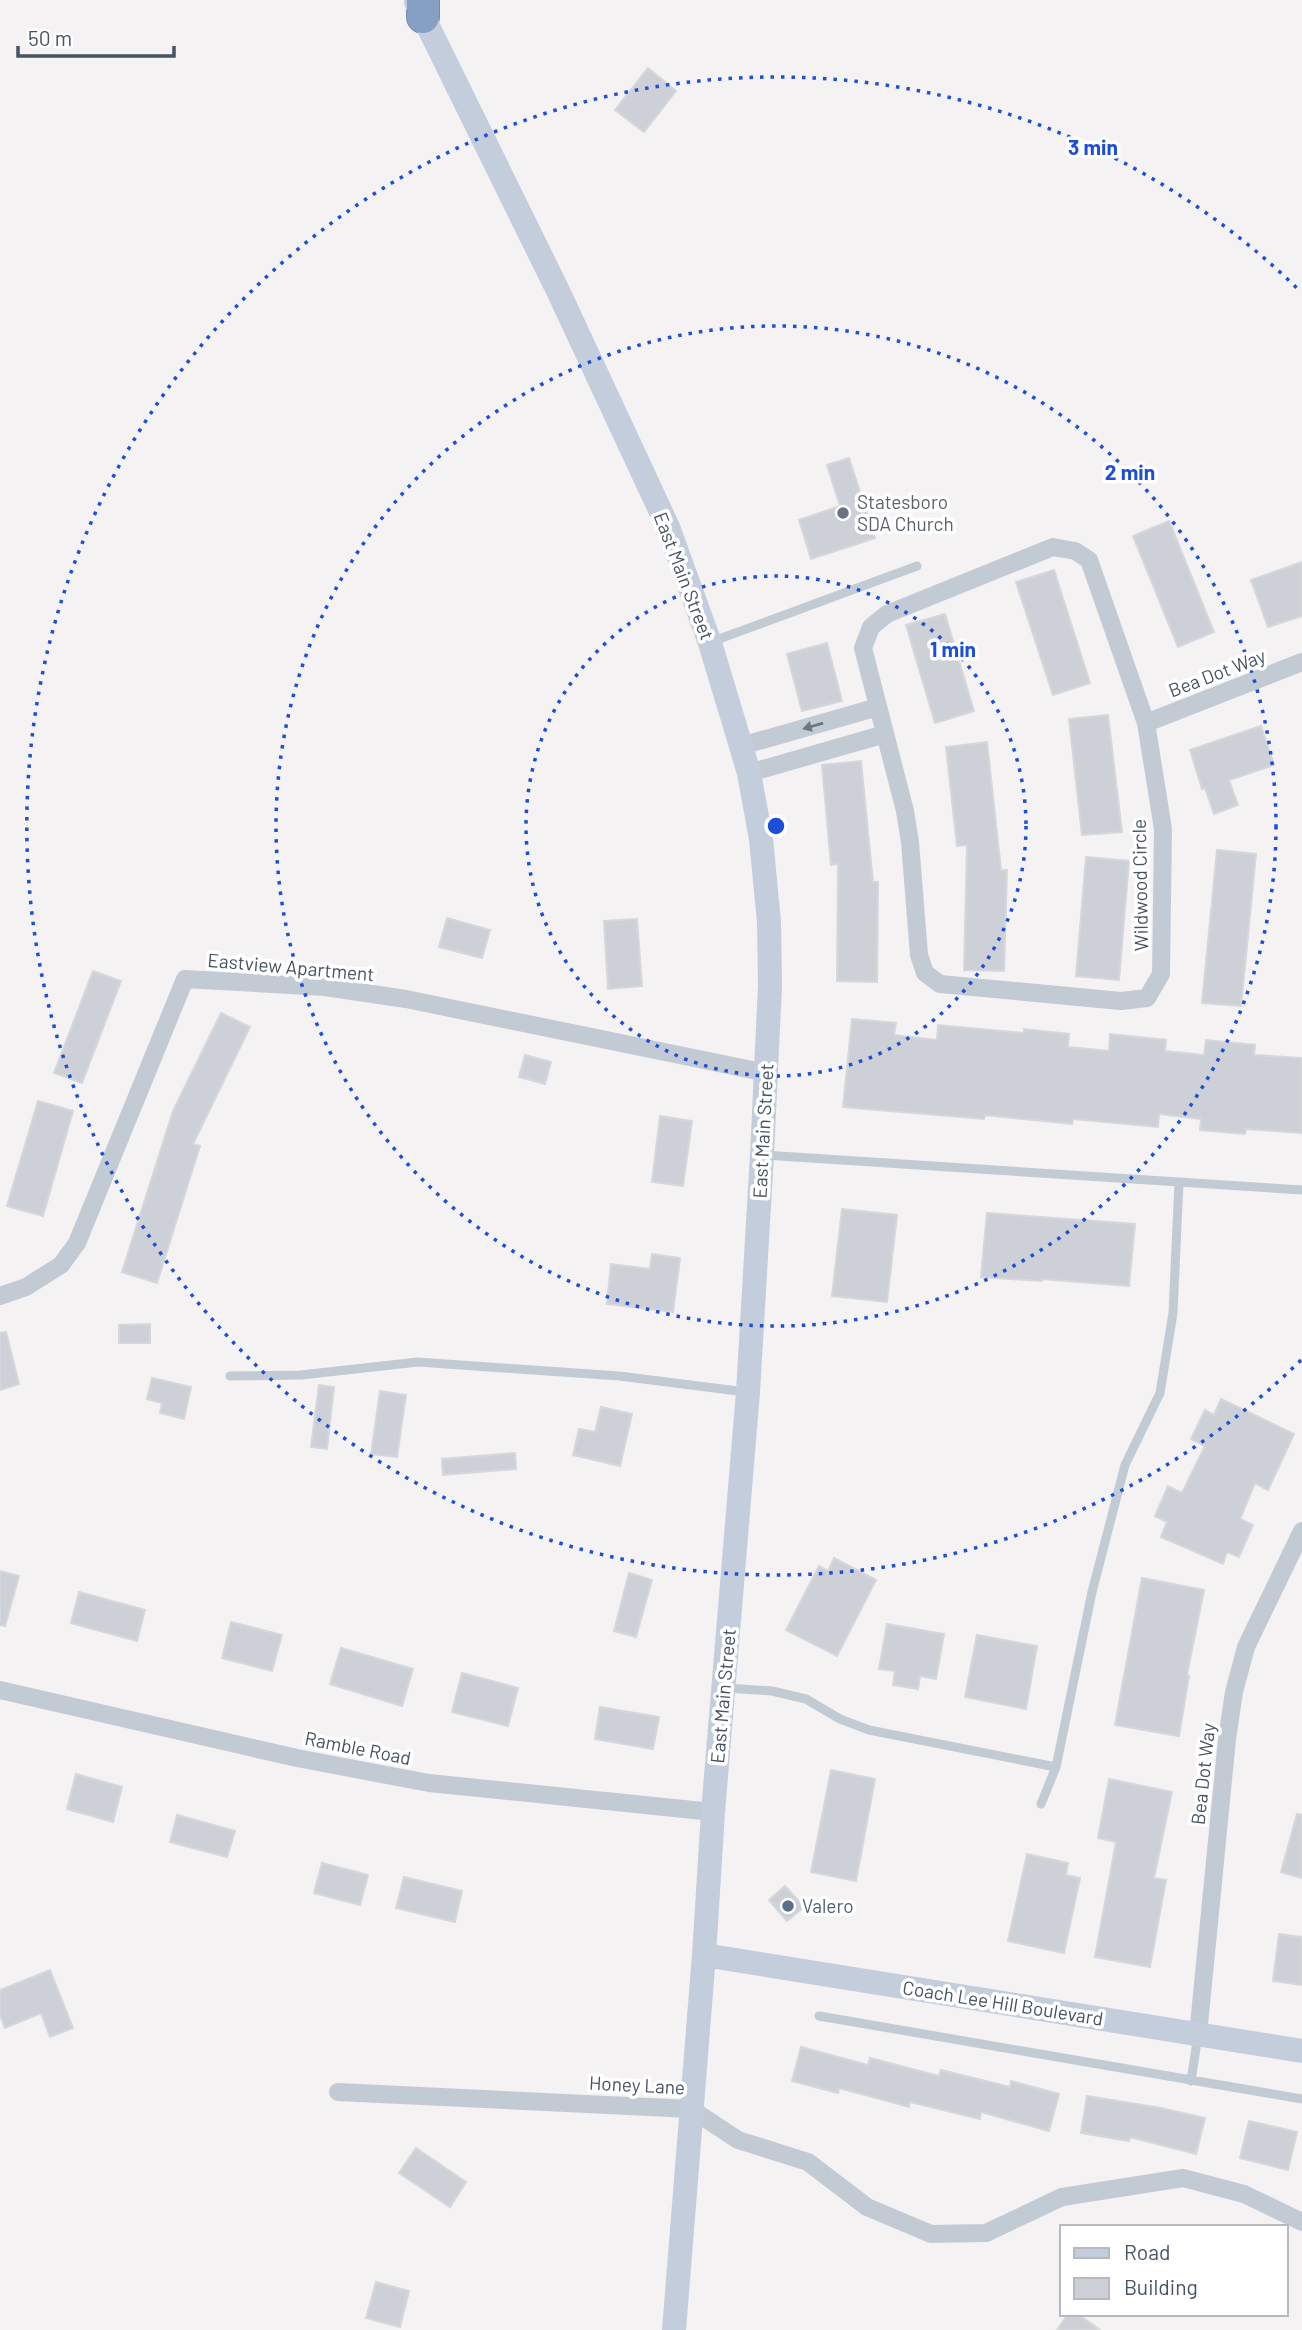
<svg xmlns="http://www.w3.org/2000/svg" width="1302" height="2330" font-family="Barlow,sans-serif">
	<style>
		.building { fill: #cdd0d6; stroke: #d5d7dd; stroke-width: 2 }
		.lines { fill: none; stroke-linecap: round; stroke-linejoin: round }
		.highway-casing { stroke: #718ab0; stroke-width: 34 }
		.lane { stroke: #c2cbd4; stroke-width: 9 }
		.street { stroke: #c2cbd4; stroke-width: 18 }
		.secondary { stroke: #c3cddc; stroke-width: 24 }
		.highway { stroke: #86a0c4; stroke-width: 32 }
		.oneway { fill: #6c7784 }
		.ring { fill: none; stroke: #1d4ed8; stroke-width: 3.5; stroke-dasharray: 3.5 7 }
		.worship-dot { fill: #6b7280; stroke: #fff; stroke-width: 2.5 }
		.service-dot { fill: #5c6f8a; stroke: #fff; stroke-width: 2.5 }
		.labels { text-anchor: middle; stroke-width: 7; stroke-linejoin: round; paint-order: stroke }
		.worship-label { font-size: 19px; fill: #5b616d; stroke: #fff; text-anchor: start }
		.street-label { font-size: 19px; fill: #475361; stroke: #fff }
		.service-label { font-size: 19px; fill: #4e5e75; stroke: #fff; text-anchor: start }
		.centre { fill: #1d4ed8; stroke: #fff; stroke-width: 3.5 }
		.ring-label { font-size: 21px; text-anchor: middle; font-weight: bold; fill: #1d4ed8; stroke: #fff; stroke-width: 7; stroke-linejoin: round; paint-order: stroke }
	</style>
	<rect width="100%" height="100%" fill="#f4f2f2"/>
	<!-- building -->
	<path class="building" d="M648,68l28,23 -32,41 -29,-22z
		M849,458l26,80 -64,21 -12,-39 41,-14 -13,-41z
		M1169,521l45,111 -36,15 -45,-111z
		M1302,562v54l-34,11 -17,-47z
		M1054,570l36,113 -37,12 -37,-113z
		M945,614l29,97 -39,12 -29,-98z
		M827,643l15,58 -40,10 -15,-57z
		M1108,715l14,117 -40,3 -13,-116z
		M1261,726l13,39 -45,15 9,25 -24,9 -9,-26 -3,1 -12,-39z
		M987,742l14,128h6l-3,101 -40,-1 3,-125 -10,1 -11,-99z
		M861,761l12,121h5l-1,100 -40,-1 1,-117 -7,1 -9,-100z
		M1217,850l39,4 -15,152 -39,-3z
		M1086,857l43,4 -10,119 -43,-4z
		M447,918l43,12 -8,28 -43,-11z
		M637,919l5,67 -34,3 -4,-68z
		M93,971l28,10 -39,102 -28,-10z
		M221,1013l29,14 -57,117 7,2 -43,137 -35,-11 51,-161z
		M852,1019l44,4 -2,12 43,5 1,-15 86,8v-4l45,5 -1,13 41,4 1,-17 56,6 -1,11 39,4 2,-15 49,5 -1,10 48,3v75l-56,-4 -1,5 -45,-4 1,-11 -42,-5 -1,13 -85,-8 -1,5 -87,-9 -1,4 -141,-12z
		M525,1055l26,7 -6,22 -26,-7z
		M38,1101l35,10 -30,105 -36,-10z
		M660,1116l32,5 -9,65 -31,-4z
		M842,1209l55,6 -10,87 -55,-6z
		M987,1213l148,11 -6,62 -87,-7v2l-61,-4z
		M652,1254l28,4 -7,54 -66,-8 4,-40 39,5z
		M150,1324v19h-31v-18z
		M6,1332l13,52 -19,6v-57z
		M152,1378l39,9 -7,32 -24,-6 2,-10 -15,-4z
		M319,1385l15,2 -7,62 -16,-2z
		M380,1391l26,4 -9,62 -26,-3z
		M1221,1399l73,35 -26,56 -13,-7 -15,36 13,6 -14,32 -12,-5 -4,12 -62,-27 6,-15 -12,-6 13,-30 14,7 23,-47 -14,-7 14,-29 9,5z
		M601,1407l31,7 -12,52 -47,-11 6,-26 16,3z
		M515,1453l1,16 -73,6 -1,-16z
		M834,1558l42,22 -39,76 -51,-26 33,-64 9,5z
		M0,1571l19,5 -14,50 -5,-1z
		M629,1573l23,7 -16,57 -22,-6z
		M1142,1578l62,12 -17,85 2,1 -10,60 -64,-11z
		M79,1592l66,18 -8,31 -66,-18z
		M231,1622l51,13 -10,36 -50,-13z
		M887,1624l57,10 -8,45 -16,-3 -2,13 -25,-4 2,-14 -16,-2z
		M977,1635l60,11 -11,63 -61,-12z
		M341,1648l72,21 -11,37 -72,-22z
		M462,1673l56,15 -10,38 -56,-14z
		M600,1707l59,10 -6,32 -58,-10z
		M831,1770l44,9 -19,102 -45,-9z
		M76,1774l46,13 -9,35 -46,-13z
		M1109,1779l63,13 -18,86 12,2 -16,87 -55,-10 21,-115 -18,-4z
		M1297,1814l5,1v63l-21,-6z
		M177,1815l58,16 -8,26 -57,-15z
		M1027,1854l41,9 -2,12 14,3 -16,75 -56,-12z
		M322,1863l46,12 -8,30 -46,-12z
		M404,1877l58,14 -7,31 -59,-14z
		M785,1886l19,21 -17,14 -18,-21z
		M1279,1934l23,3v48l-29,-4z
		M50,1970l23,58 -23,9 -9,-24 -36,15 -5,-13v-25z
		M801,2047l67,18 2,-7 69,18 2,-6 69,17 1,-6 48,13 -10,37 -68,-19 -1,7 -70,-17 -1,5 -70,-19 -1,5 -46,-12z
		M1087,2096l74,12 44,10 -9,36 -66,-17 -1,4 -48,-8z
		M1249,2121l48,11 -9,38 -48,-12z
		M416,2148l50,34 -16,25 -51,-34z
		M376,2282l33,9 -9,36 -34,-9z
		M1068,2314h10l22,16h-43z"/>
	<g class="lines">
		<!-- highway casing -->
		<g class="highway-casing">
			<path id="highway" d="M423,0v17"/>
		</g>
		<!-- lane -->
		<path class="lane" d="M711,642l206,-76
			M764,1155l538,35
			M230,1376l71,-1 117,-13 201,14 127,16
			M726,1688l46,3 34,8 34,20 29,11 187,37
			M1041,1804l15,-37 36,-175 33,-127 35,-72 13,-80 6,-131
			M819,2016l483,83
			M1191,2081l7,-46"/>
		<!-- street -->
		<path class="street" d="M1053,547l22,4 14,9 57,163 17,106 -2,145 -14,24 -26,3 -181,-17 -15,-11 -6,-18 -9,-113 -5,-31 -42,-163 8,-21 16,-13z
			M1146,723l156,-61
			M741,746l137,-39
			M749,773l136,-39
			M0,1296l26,-9 35,-22 16,-22 108,-264 140,8 81,12 361,74
			M0,1690l297,68 132,25 284,29
			M1198,2035l29,-296 7,-47 12,-45 56,-116
			M338,2092l353,17 47,31 70,22 59,45 64,27 55,-1 76,-36 121,-19 61,16 58,28"/>
		<!-- secondary -->
		<path class="secondary" d="M416,2l143,291 109,234 42,116 31,103 8,27 12,66 8,83 1,63 -8,170 -14,237 -35,420 -9,143 -30,375
			M704,1955l598,96"/>
		<!-- highway -->
		<use href="#highway" class="highway"/>
	</g>
	<!-- one-way arrows -->
	<defs><path id="oneway-solid" d="M-6-.8H1V-3.2L6.5 0L1 3.2V.8H-6Z" transform="scale(1.75)"/></defs>
	<use class="oneway" href="#oneway-solid" transform="translate(813 726) rotate(164)"/>
	<!-- distance rings -->
	<g class="ring">
		<circle cx="776" cy="826" r="250"/>
		<circle cx="776" cy="826" r="500"/>
		<path d="M1301 1360A749 749 0 1 1 1301 292"/>
	</g>
	<!-- markers -->
	<circle class="worship-dot" cx="843" cy="513" r="7"/>
	<circle class="service-dot" cx="788" cy="1906" r="7"/>
	<g class="labels">
		<!-- worship labels -->
		<g class="worship-label">
			<text x="857" y="509">Statesboro<tspan x="857" dy="22">SDA Church</tspan></text>
		</g>
		<!-- street labels -->
		<g class="street-label">
			<text transform="translate(684 576) rotate(69)" y="7">East Main Street</text>
			<text transform="translate(1217 673) rotate(-21)" y="7">Bea Dot Way</text>
			<text transform="translate(1140 885) rotate(-91)" y="7">Wildwood Circle</text>
			<text transform="translate(291 967) rotate(5)" y="7">Eastview Apartment</text>
			<text transform="translate(763 1131) rotate(-87)" y="7">East Main Street</text>
			<text transform="translate(723 1696) rotate(-85)" y="7">East Main Street</text>
			<text transform="translate(358 1748) rotate(11)" y="7">Ramble Road</text>
			<text transform="translate(1203 1774) rotate(-84)" y="7">Bea Dot Way</text>
			<text transform="translate(1003 2003) rotate(9)" y="7">Coach Lee Hill Boulevard</text>
			<text transform="translate(637 2085) rotate(3)" y="7">Honey Lane</text>
		</g>
		<!-- service labels -->
		<g class="service-label">
			<text x="802" y="1913">Valero</text>
		</g>
	</g>
	<circle cx="776" cy="826" r="10" class="centre"/>
	<g class="ring-label">
		<text x="1093" y="155">3 min</text>
		<text x="1130" y="480">2 min</text>
		<text x="953" y="657">1 min</text>
	</g>
	<!-- legend -->
	<rect x="1060" y="2225" width="228" height="91" fill="#ffffff" stroke="#b5bac0" stroke-width="2"/>
	<rect x="1074" y="2248" width="35" height="10" fill="#c3cddc" stroke="#b5bac0" stroke-width="2"/>
	<text x="1124" y="2260" font-size="21" fill="#475361">Road</text>
	<rect x="1074" y="2278" width="35" height="21" fill="#cdd0d6" stroke="#b5bac0" stroke-width="2"/>
	<text x="1124" y="2295" font-size="21" fill="#475361">Building</text>
	<!-- scale -->
	<path d="M18 46v10h156v-10" fill="none" stroke="#475361" stroke-width="3.5"/>
	<text x="28" y="46" font-size="21" fill="#475361" stroke="#ffffff" stroke-width="5" paint-order="stroke">50 m</text>
</svg>
